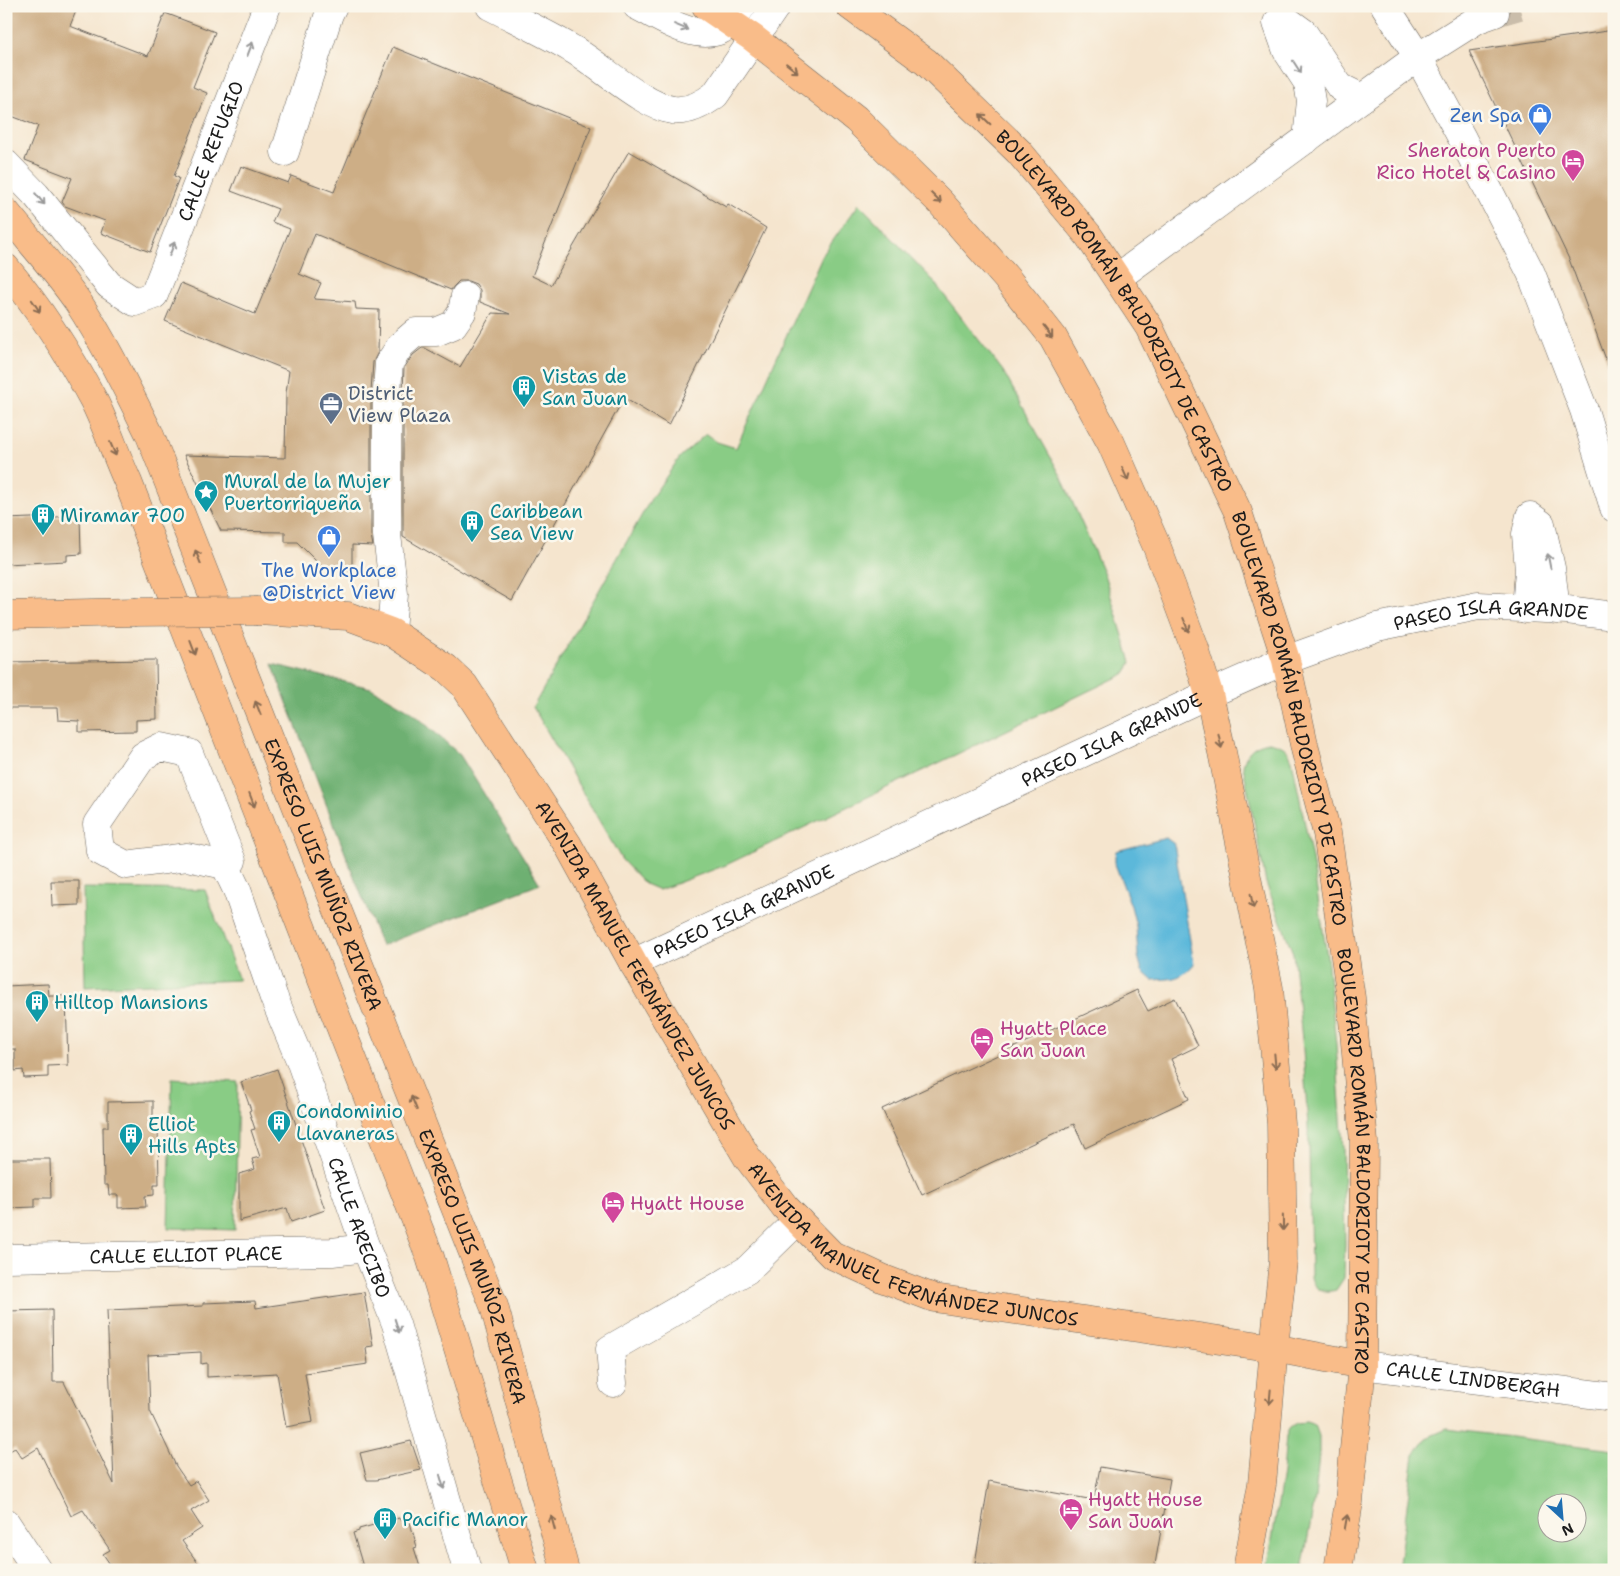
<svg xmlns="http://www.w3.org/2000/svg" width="1620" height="1576" font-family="'Shantell Sans',sans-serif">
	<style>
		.green { fill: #89cc85; stroke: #527450; fill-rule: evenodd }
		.forest { fill: #6eb072; stroke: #456647 }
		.water { fill: #5cb8da; stroke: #3c6a7b }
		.building { fill: #cdae86 }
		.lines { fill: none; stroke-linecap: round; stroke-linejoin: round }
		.minor-tunnel { stroke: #cabdaa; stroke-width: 28; stroke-dasharray: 28 14; stroke-linecap: butt }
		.minor-casing { stroke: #68625a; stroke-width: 29 }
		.major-casing { stroke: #68625a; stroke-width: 29 }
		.highway-casing { stroke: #68625a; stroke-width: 29 }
		.minor { stroke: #fff; stroke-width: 28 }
		.major { stroke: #f9bc89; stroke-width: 28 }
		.highway { stroke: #f9bc89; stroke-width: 28 }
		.major-bridge-casing { stroke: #68625a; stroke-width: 29; stroke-linecap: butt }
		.major-bridge { stroke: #f9bc89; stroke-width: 28 }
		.oneway { stroke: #999 }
		.oneway2 { stroke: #8a6c52 }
		.labels { text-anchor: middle; stroke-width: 5; stroke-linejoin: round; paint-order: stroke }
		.shop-label { font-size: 19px; fill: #366cbe; stroke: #fbf7ec; text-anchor: end }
		.hotel-label { font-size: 19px; fill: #b23c85; stroke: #fbf7ec; text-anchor: start }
		.street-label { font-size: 19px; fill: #1c1c1c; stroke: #fbf7ec }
		.culture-label { font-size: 19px; fill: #0d838f; stroke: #fbf7ec; text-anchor: start }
		.service-label { font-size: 19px; fill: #4e5e75; stroke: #fbf7ec; text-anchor: start }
	</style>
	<rect width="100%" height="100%" fill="#fbf7ec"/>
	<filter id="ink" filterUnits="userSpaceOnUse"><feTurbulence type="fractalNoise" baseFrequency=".02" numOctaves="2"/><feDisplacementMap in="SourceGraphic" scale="10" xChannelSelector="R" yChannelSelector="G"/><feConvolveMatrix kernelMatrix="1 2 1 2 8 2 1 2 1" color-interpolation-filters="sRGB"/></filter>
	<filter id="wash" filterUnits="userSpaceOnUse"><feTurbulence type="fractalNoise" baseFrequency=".0096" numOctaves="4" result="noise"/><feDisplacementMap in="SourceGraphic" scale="20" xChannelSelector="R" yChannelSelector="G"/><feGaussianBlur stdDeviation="1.12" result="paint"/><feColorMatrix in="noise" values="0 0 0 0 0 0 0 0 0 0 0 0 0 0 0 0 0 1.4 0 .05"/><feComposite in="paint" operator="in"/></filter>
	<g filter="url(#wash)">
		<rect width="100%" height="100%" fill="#f5e5ce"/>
		<!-- green -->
		<path class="green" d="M859,204l71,73 73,94 58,105 43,98 27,88 -5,11 -400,192 -67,25 -14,-6 -23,-24 -89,-153 119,-210 28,-40 26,-23 11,8 19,6 86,-192z
			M1269,742c13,3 18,5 23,18l20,99 15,97 9,88 7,105 2,94 -1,35 -8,12c-11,3 -22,1 -25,-13l-2,-134 -6,-94 -10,-96 -27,-70 -23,-117c4,-16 11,-21 26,-24z
			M83,888l122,2 34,90 -154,7z
			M172,1078l66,4 -3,148 -67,-2z
			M1306,1422l9,3 4,11v19l-4,43 -13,72h-35l16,-97 3,-37 3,-7 7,-6z
			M1447,1429l167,21v120h-216l16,-115 12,-17zM1548,1504h30v30h-30z"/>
		<!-- forest -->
		<path class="forest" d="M272,664l99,24 41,24 48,43 80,129 -159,62z"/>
		<!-- water -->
		<path class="water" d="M1166,838l8,6 20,120c-13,16 -23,15 -42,16l-10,-9 -4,-15 -2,-30 -5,-20 -16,-42v-8l1,-5z"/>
		<g id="blocks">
			<!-- building -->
			<path class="building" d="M6,6h72l-8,20 78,30 17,-43 50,19 -22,55 14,6 -33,83 5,2 -29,74 -49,-19 4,-12 -40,-15 -3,-4 10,-24 -47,-18 13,-34 -32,-12z
				M1614,30v342l-3,1 -42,-114 -100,-208z
				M393,47l198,80 -59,149 19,9 78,-134 97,56 2,-3 38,24 -97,197 -45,-27 -112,203 -109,-64v-145l1,-24 9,-13 9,-7h3l35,19 32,-54 18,1 -30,-12v-12l-4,-6 -8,-3h-9l-5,5 -3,4 -136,-56 -16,40 22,9 -7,16 41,3 1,7 23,1 -1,42 -5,10 -2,29v144l2,11 -21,-1v27l-31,-6 -24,-24h-12v-10l-64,-1 -37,-76 101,3 1,-65 3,-22 -124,-50 16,-38 74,31 35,-85 -18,-7 6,-13 -47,-18 10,-25 47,17 3,-7 43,16z
				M80,516l1,38 -14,1v6l-61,3v-45z
				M156,660l1,59 -21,1v11l-57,1v-11l-21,-1 -1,-12h-51v-46z
				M51,881h28v24l-27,1z
				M48,984l1,12h17l2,69 -20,1v11l-24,1 -1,-8 -8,1v-22h-9v-63z
				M1137,990l11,21 27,-13 23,48 -27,13 18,40 -104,49 -11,-24 -152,71 -40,-86z
				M277,1069l48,141 -34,12 -4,-14 -48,13v-47l16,-5 -3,-10 8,-2 -9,-27 4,-1 -6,-18 2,-1 -10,-28z
				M153,1101v26h5l1,58h-5v10l-9,1 1,11 -28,1v-13h-9l-1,-10h-4l-1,-58h5v-25z
				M6,1159h44l1,39h-16v9l-27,1v-10h-2z
				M364,1292l9,54 -7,1 2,17 -63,9 8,49 -27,5 -9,-54 -70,4v-14l-6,1v-12l-53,3 2,56 26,55 13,19 7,-4 13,19 -18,11 11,17 -20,13 21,29h-89l-11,-16 7,-4 -27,-40 -12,6 -33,-68 -16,10 -7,-10 -9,5v-142l46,-1 1,72h11l50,102 -7,-174 96,-4v-3l52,-2 1,7z
				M411,1441l10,29 -45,10h-9l-7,-27z
				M1100,1467l70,12 -16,91h-140l-39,-7 14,-82 105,19z
				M399,1518l2,3 8,-2 8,28 -3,1 7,22h-57l-11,-37 6,-2v-2z"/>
		</g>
	</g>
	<g filter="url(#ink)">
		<use href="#blocks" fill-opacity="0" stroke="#68625a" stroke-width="1"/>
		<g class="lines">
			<!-- minor-tunnel -->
			<path class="minor-tunnel" d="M1495,13l24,-7"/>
			<!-- minor casing -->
			<g class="minor-casing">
				<g id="minor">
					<path d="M490,6c27,14 56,27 82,43 27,15 72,58 101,61 15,2 30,-6 42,-15l61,-89"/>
					<path d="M637,6c25,12 56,35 84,24 9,-4 15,-16 21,-24"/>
					<path d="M1385,6l33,51 45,83 68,133 53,137 30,98"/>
					<path d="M1285,19l18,13 37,55 22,11"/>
					<path d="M1277,23l10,28 21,32 3,18 -4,38"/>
					<path d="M285,152l44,-138 4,-8"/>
					<path id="s1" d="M6,164l30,31 73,90 26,17 19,-7 113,-289"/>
					<path d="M1117,278l301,-221 60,-38 17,-6"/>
					<path d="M1526,609l3,-39 -3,-36 4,-18 11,8 10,44 5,42"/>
					<path d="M391,632l3,-38 -7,-59v-144l2,-28 12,-18 15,-13h20l17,-7 9,-13 3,-16"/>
					<path id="s2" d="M225,865l7,-4 -43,-108 -28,-6 -18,9 -46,68 3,27 26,14 61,-8 38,8 12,25 37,108 26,62 66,188 30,76 71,246"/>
					<path id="s3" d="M633,963l576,-269 77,-34 91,-33 101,-21 89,4 47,6"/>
					<path id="s4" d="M6,1258l326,-6 34,-4"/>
					<path id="s5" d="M1362,1365l252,32"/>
					<path d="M613,1383l-3,-34 137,-79 51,-50"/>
					<path d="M6,1523l31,47"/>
				</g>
			</g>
			<!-- major casing -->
			<g class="major-casing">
				<g id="major">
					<path d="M706,6l47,32 103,81 84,83 68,78 45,57 58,106 46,104 37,99 15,48 13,58 47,236 12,136 2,137 -9,87 -12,136 -15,86"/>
					<path id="s6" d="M850,6l76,56 93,90 69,83 61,92 89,185 48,148 19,89 22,84 24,165 13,144 -2,223 -13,137 -11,68"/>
					<path id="s7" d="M257,611l91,5 43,16 55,36 18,17 104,160 65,118 114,194 38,50 47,48 52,24 50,19 340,50 88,17"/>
					<path d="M6,615l128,-3"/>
				</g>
			</g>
			<!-- highway casing -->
			<g class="highway-casing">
				<g id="highway">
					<path id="s8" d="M6,212c24,30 50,58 72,90 27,41 49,87 71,131l345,873 71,264"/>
					<path d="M6,268c34,41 63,86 88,133 13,26 22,55 34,81l302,775 95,313"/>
				</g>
			</g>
			<!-- minor -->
			<use href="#minor" class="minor"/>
			<!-- major -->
			<use href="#major" class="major"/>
			<!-- highway -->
			<use href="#highway" class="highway"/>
			<!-- major-bridge casing -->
			<g class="major-bridge-casing">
				<path id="major-bridge" d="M134,612l123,-1"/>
			</g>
			<!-- major-bridge -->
			<use href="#major-bridge" class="major-bridge"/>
		</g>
		<!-- one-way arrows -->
		<defs><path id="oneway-shaft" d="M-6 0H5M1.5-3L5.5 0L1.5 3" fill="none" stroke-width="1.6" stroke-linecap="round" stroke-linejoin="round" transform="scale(1.25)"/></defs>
		<g class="oneway">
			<use href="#oneway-shaft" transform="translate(681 27) rotate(23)"/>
			<use href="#oneway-shaft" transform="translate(250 49) rotate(-69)"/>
			<use href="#oneway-shaft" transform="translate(1297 67) rotate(57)"/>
			<use href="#oneway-shaft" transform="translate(40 199) rotate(50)"/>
			<use href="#oneway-shaft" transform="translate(172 249) rotate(-69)"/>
			<use href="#oneway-shaft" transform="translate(1549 561) rotate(-101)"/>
			<use href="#oneway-shaft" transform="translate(397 1326) rotate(72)"/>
			<use href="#oneway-shaft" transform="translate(442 1482) rotate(74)"/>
		</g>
		<g class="oneway2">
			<use href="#oneway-shaft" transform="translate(792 68) rotate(38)"/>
			<use href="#oneway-shaft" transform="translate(985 119) rotate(-136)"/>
			<use href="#oneway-shaft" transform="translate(936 198) rotate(45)"/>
			<use href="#oneway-shaft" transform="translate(36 306) rotate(56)"/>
			<use href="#oneway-shaft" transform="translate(1048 332) rotate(52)"/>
			<use href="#oneway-shaft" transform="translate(113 449) rotate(67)"/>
			<use href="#oneway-shaft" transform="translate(1125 474) rotate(66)"/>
			<use href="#oneway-shaft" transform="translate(198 557) rotate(-112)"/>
			<use href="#oneway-shaft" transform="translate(1186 625) rotate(69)"/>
			<use href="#oneway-shaft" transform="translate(193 648) rotate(69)"/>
			<use href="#oneway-shaft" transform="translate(258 708) rotate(-112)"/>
			<use href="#oneway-shaft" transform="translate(1220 741) rotate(78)"/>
			<use href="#oneway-shaft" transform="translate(252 800) rotate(69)"/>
			<use href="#oneway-shaft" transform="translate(1252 901) rotate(79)"/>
			<use href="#oneway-shaft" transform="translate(1275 1061) rotate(85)"/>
			<use href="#oneway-shaft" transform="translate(414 1103) rotate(-112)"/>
			<use href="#oneway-shaft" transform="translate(1283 1223) rotate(89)"/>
			<use href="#oneway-shaft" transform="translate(1270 1397) rotate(95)"/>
			<use href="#oneway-shaft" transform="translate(1346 1522) rotate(-80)"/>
			<use href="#oneway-shaft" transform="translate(553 1523) rotate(-105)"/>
		</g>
	</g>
	<!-- icons -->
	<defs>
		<g id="shop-pin" transform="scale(1.25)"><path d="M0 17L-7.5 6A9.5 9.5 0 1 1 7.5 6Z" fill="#3f7fe0" stroke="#fbf7ec"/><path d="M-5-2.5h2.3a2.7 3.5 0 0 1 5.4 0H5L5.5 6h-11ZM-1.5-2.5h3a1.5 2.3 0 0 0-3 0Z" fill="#fff"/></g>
		<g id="hotel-pin" transform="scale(1.25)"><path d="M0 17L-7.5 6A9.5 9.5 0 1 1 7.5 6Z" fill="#d1479c" stroke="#fbf7ec"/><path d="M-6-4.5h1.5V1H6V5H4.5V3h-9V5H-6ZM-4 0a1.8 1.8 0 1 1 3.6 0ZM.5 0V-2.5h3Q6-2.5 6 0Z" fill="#fff"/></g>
		<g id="building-pin" transform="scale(1.25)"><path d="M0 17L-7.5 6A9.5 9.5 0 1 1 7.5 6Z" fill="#0f9aa8" stroke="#fbf7ec"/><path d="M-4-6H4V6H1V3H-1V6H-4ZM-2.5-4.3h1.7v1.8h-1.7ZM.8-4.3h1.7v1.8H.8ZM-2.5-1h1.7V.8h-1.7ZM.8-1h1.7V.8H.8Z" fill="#fff"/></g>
		<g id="office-pin" transform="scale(1.25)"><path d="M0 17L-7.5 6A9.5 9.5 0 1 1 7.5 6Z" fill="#5c6f8a" stroke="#fbf7ec"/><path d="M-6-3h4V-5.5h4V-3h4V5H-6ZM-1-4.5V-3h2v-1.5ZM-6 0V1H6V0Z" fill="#fff"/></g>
		<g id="sight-pin" transform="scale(1.25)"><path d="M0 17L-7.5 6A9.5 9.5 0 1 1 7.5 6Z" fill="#0f9aa8" stroke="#fbf7ec"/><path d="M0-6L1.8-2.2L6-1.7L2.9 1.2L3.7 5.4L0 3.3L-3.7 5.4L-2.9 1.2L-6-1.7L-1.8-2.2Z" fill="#fff"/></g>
	</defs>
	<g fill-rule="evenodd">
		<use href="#shop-pin" x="1540" y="115"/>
		<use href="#hotel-pin" x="1573" y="161"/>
		<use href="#building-pin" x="524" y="387"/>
		<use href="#office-pin" x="331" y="404"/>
		<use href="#sight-pin" x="206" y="492"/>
		<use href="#building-pin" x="43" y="515"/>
		<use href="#building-pin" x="472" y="522"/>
		<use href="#shop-pin" x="329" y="537"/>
		<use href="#building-pin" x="37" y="1002"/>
		<use href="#hotel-pin" x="982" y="1039"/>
		<use href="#building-pin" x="279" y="1122"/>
		<use href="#building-pin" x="131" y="1135"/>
		<use href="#hotel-pin" x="613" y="1203"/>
		<use href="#hotel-pin" x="1071" y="1510"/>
		<use href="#building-pin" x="385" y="1519"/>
	</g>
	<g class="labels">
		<!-- shop labels -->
		<g class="shop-label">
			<text x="1522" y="122">Zen Spa</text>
			<text x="329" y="577" text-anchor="middle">The Workplace<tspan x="329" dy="22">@District View</tspan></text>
		</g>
		<!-- hotel labels -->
		<g class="hotel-label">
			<text x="1556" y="157" text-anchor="end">Sheraton Puerto<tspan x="1556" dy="22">Rico Hotel &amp; Casino</tspan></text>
			<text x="1000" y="1035">Hyatt Place<tspan x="1000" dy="22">San Juan</tspan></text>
			<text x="630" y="1210">Hyatt House</text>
			<text x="1088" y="1506">Hyatt House<tspan x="1088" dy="22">San Juan</tspan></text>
		</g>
		<!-- street labels -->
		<g class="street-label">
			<text dy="7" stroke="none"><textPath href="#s1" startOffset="365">CALLE REFUGIO</textPath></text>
			<text dy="7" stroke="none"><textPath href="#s6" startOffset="410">BOULEVARD ROMÁN BALDORIOTY DE CASTRO</textPath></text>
			<text dy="7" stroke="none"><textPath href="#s3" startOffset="932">PASEO ISLA GRANDE</textPath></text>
			<text dy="7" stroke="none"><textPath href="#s6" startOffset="861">BOULEVARD ROMÁN BALDORIOTY DE CASTRO</textPath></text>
			<text dy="7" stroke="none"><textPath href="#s3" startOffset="528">PASEO ISLA GRANDE</textPath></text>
			<text dy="7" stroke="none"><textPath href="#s8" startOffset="739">EXPRESO LUIS MUÑOZ RIVERA</textPath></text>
			<text dy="7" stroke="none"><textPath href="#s3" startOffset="122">PASEO ISLA GRANDE</textPath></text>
			<text dy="7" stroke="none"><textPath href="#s7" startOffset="556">AVENIDA MANUEL FERNÁNDEZ JUNCOS</textPath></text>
			<text dy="7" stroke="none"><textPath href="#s6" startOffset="1311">BOULEVARD ROMÁN BALDORIOTY DE CASTRO</textPath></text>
			<text dy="7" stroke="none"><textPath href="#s2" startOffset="799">CALLE ARECIBO</textPath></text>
			<text dy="7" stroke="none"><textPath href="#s7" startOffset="976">AVENIDA MANUEL FERNÁNDEZ JUNCOS</textPath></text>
			<text dy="7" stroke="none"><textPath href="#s4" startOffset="180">CALLE ELLIOT PLACE</textPath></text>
			<text dy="7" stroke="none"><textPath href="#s8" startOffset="1159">EXPRESO LUIS MUÑOZ RIVERA</textPath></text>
			<text dy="7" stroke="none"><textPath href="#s5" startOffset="112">CALLE LINDBERGH</textPath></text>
		</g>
		<!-- culture labels -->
		<g class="culture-label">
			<text x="542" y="383">Vistas de<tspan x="542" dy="22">San Juan</tspan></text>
			<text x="224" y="488">Mural de la Mujer<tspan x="224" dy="22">Puertorriqueña</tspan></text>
			<text x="490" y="518">Caribbean<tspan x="490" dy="22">Sea View</tspan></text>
			<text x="60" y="522">Miramar 700</text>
			<text x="54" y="1009">Hilltop Mansions</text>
			<text x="296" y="1118">Condominio<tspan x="296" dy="22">Llavaneras</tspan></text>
			<text x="148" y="1131">Elliot<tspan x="148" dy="22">Hills Apts</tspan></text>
			<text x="402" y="1526">Pacific Manor</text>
		</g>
		<!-- service labels -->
		<g class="service-label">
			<text x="348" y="400">District<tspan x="348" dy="22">View Plaza</tspan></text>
		</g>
	</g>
	<!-- margin -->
	<rect width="1620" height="1576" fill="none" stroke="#fbf7ec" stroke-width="25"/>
	<!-- north arrow -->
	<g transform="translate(1562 1518) rotate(154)"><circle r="24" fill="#fbf7ec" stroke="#a29f99"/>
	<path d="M0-4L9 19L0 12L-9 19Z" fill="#1f6fb2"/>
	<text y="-8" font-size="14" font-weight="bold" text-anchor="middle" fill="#1c1c1c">N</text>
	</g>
</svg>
